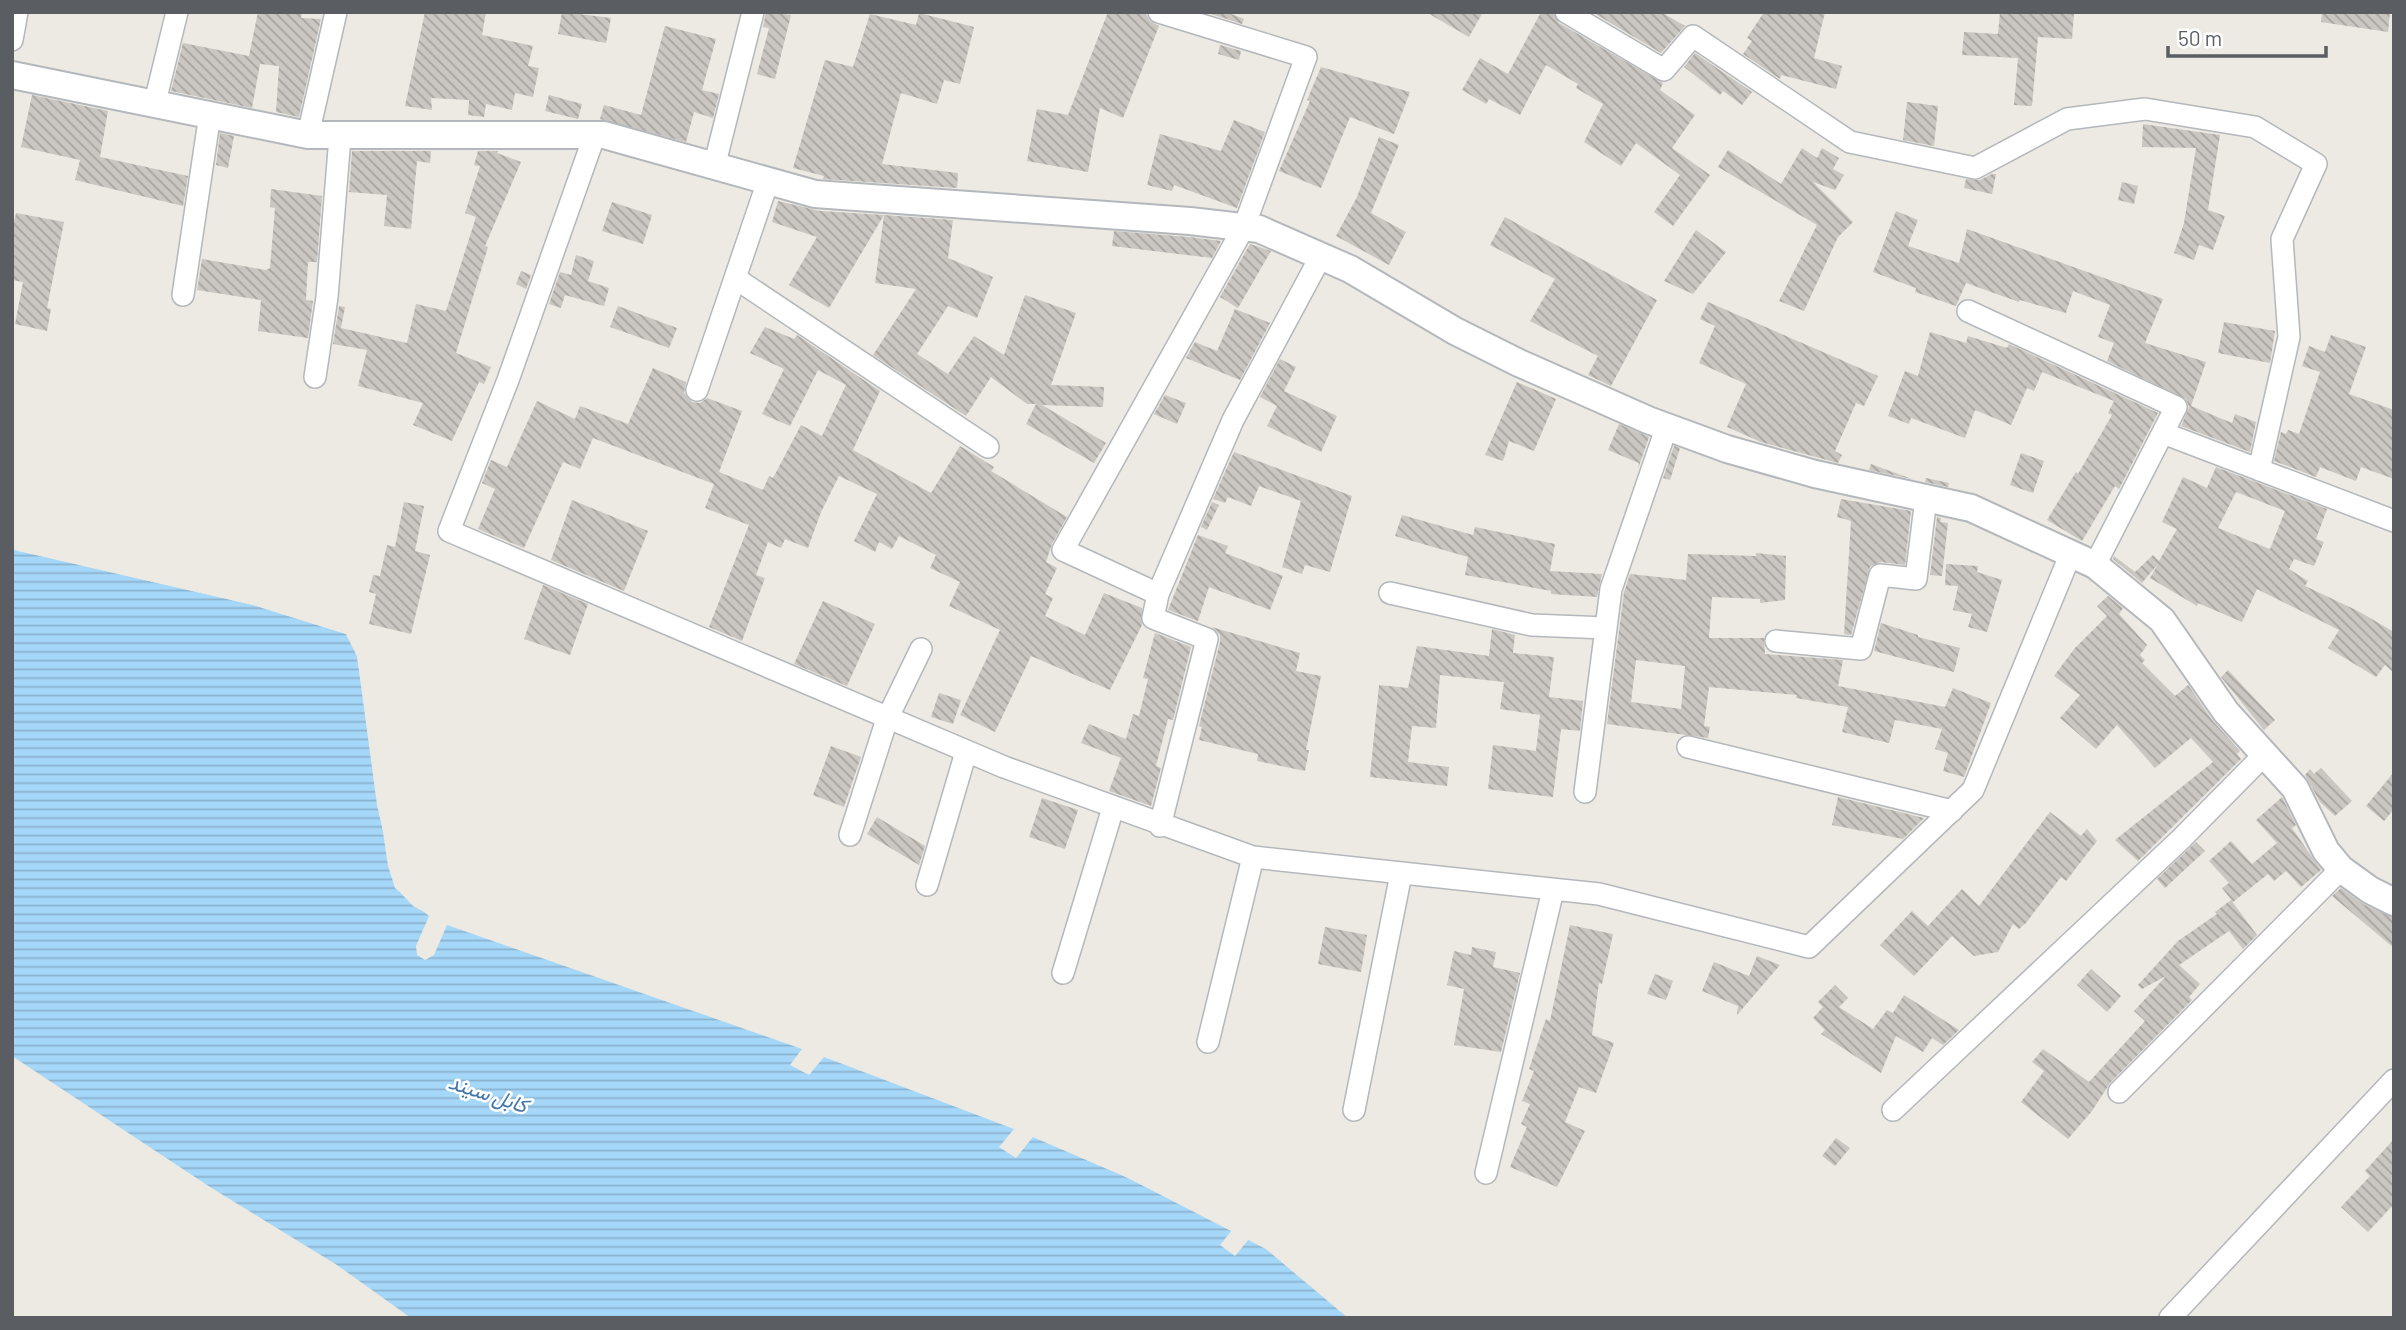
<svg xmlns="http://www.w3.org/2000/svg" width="2406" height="1330" font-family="Barlow,Vazirmatn,sans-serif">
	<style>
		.water { fill: url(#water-rules) }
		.pier { fill: #eceae2 }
		.building { fill: url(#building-back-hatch); fill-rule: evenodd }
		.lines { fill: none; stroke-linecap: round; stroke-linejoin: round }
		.minor-casing { stroke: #b4b8bc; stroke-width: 24 }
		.tertiary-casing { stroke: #b4b8bc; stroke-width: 30 }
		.minor { stroke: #fff; stroke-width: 21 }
		.tertiary { stroke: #fff; stroke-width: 26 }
		.labels { text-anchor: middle; stroke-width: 5; stroke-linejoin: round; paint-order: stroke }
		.water-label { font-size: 21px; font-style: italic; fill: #4478a9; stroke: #fff }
	</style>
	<defs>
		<pattern id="water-rules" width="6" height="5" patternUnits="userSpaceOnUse" patternTransform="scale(1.75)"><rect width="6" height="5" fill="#a5d7f9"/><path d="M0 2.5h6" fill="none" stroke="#89b2cd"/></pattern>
		<pattern id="building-back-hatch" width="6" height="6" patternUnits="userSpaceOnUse" patternTransform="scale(1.75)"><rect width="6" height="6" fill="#cac6c1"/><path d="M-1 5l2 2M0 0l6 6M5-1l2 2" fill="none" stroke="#a7a4a0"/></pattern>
	</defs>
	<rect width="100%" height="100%" fill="#eceae2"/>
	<!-- water -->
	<path class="water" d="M12,549l241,56 93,29 11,22 20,149 19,83 17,18 34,18 311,107 257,98 111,48 140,72 82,69h-937l-74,-53 -127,-78 -198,-131z"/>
	<!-- pier -->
	<path class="pier" d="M13,546l240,56 95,30 13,23 30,210 8,21 32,27 328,115 257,98 112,48 140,72 83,72 -85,-69 -17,-10 -14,17 -15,-11 13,-16 -107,-52 -93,-40 -17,21 -17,-11 15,-18 -190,-72 -15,18 -19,-10 12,-16 -355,-124 -13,30 -9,5 -8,-5 -1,-9 13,-30 -34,-28 -7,-22 -31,-210 -11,-22 -93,-29 -235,-54 -6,-2z"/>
	<!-- building -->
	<path class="building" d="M258,12h44l-1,6 20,1 -22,98 -23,-5 3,-46 -19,-2 -8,44 -81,-17 12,-48 66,13z
		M425,12h61l-4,23 51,11 -5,20 11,2 -6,29 -18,-4 -3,17 -26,-6 -2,13 -16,-2 1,-15 -38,-2 1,12 -27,-4z
		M562,12l49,6 -5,25 -48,-9z
		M766,12l25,3 -16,64 -18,-5 12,-46 -6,-1z
		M1108,12l38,2 4,7 9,5 -36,92 -23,-10 -12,64 -61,-11 10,-52 31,6z
		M1205,12h21l18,7 -2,5z
		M1426,12h57l-14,25z
		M1541,12h12l6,11 104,60 -3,7 35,25 -23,33 38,27 -37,51 -19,-14 26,-37 -44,-32 -15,23 -37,-24 19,-38 -27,-16 2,-4 -32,-19 -26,50 -31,-16 -3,5 -24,-14 18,-32 28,16z
		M1592,12h69l24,14 -24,27z
		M1764,12h61l-11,46 28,8 -6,23 -55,-14 -1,4 -37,-25 9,-13 -5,-3z
		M2000,12l74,1 -2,26 -34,-2 -6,69 -18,-1 4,-47 -56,-3 2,-23 34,2z
		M2322,12h68l-2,20 -67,-10z
		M919,13l55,14 -14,57 -16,-4 -7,24 -36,-11 -19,71 76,9 -1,15 -134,-9 1,-3 -31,-8 32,-108 28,7 17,-53 46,11z
		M665,26l51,13 -14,51 17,4 -6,24 -19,-6 -8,30 -86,-23 4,-14 37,10z
		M1220,45l21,6 -2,9 -21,-6z
		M1695,53l57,39 -10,13 -19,-14 -3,4 -36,-28z
		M1321,67l89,25 -16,42 -44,-17 -29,71 -42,-17 31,-70 -3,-1z
		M32,95l76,16 -8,46 88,19 -5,30 -108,-26 5,-20 -59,-13z
		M549,95l33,9 -4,15 -33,-8z
		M1907,102l31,4 -4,40 -31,-6z
		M1234,120l31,12 -28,76 -63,-23 -2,6 -25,-6 13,-51 61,17z
		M2143,124l77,11 -12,75 17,6 -12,34 -14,-5 -5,15 -20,-7 10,-30 12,-75 -54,-1z
		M220,133l14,3 -6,32 -12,-3z
		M1379,137l20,8 -28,68 35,19 -17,33 -53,-29 21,-39z
		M1802,148l15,10 5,-10 17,10 -6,11 11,6 -9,15 -22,-8 40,40 -15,15 -34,74 -25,-10 38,-76 -99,-58 10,-17 53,34z
		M352,151h79l-1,12 -13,-2 -6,68 -27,-3 3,-31 -38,-3z
		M478,151h20l-1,2 24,9 -36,84 3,1 -32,106 35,14 -7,17 -5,-2 -27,59 -39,-16 10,-22 -65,-17 9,-36 -34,-6 6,-38 6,1 -4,21 66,15 9,-39 30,7 30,-94 -11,-4 15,-47 -6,-1z
		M1992,174h4l-4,20 -28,-6 2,-9 14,1z
		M2122,182l16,4 -4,18 -16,-4z
		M271,189l51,7 -5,66h-9l-2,38 7,1 -5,37 -50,-7 3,-31 -64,-10 5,-31 64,11 4,-2 5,-60 -5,-1z
		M778,201l42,10 64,4 -55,93 -40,-23 28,-48 -45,-15z
		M612,202l40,13 -9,29 -41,-13z
		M1896,211l22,9 -10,26 51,17 8,-34 196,70 -18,44 61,19 -15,44 41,17 3,-9 21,8 -6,30 -69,-26 8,-19 -3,-8 -79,-38 7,-18 -16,-6 12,-32 -37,-14 -7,22 -46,-13 -1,2 -53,-19 -10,23 -41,-14 1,-4 -43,-16z
		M16,213l48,9 -17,86 4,1 -4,22 -32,-7 8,-42 -11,-2v-49z
		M884,215l69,5 -5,38 45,19 -16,41 -29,-12 -31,48 31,20 26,-38 30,19 21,-60 51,18 -25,72 53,2 -1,20 -61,-2 64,38 -12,20 -68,-39 10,-20h-9l-36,-27 -25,39 -93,-61 43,-66 -41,-6z
		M1505,217l152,83 -46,86 -23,-11 10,-19 -68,-35 25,-42 -65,-34z
		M1696,230l30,22 -33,42 -29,-13z
		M1114,231l75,6 32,4 -9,17 -100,-12z
		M1250,244l21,7 -33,57 -18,-11z
		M576,255l18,6 -6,20 21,7 -5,18 -39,-11 -4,13 -12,-4 11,-32 11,3z
		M521,271l10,4 -5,14 -10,-5z
		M1708,302l170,74 -14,30 -8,-3 -21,48 7,4 -4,8 -77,-21 -34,-15 19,-43 -47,-21 16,-37 -15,-7z
		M618,306l59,22 -8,20 -59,-21z
		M1235,309l35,14 -30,57 -54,-22 9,-16 22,9z
		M2224,322l51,9 -5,32 -52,-10z
		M765,327l29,12 3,-4 83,56 -27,59 78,43 29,-47 34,21 -3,4 76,46 -15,27 -6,18 11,6 -12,26 8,4 -8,18 40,19 19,-42 38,15v17l-32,65 -79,-34 -36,76 -35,-17 40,-85 -51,-24 11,-24 -30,-14 6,-13 -37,-19 -7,13 -13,-7 -4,10 -21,-11 23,-47 -38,-18 -18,36 -13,36 -23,-9 -4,9 -13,-6 -12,33 9,3 -23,63 -33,-14 40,-102 -44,-17 9,-24 -121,-46 -13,31 -17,-7 -39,86 -46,-19 17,-40 -13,-6 9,-23 16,7 30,-66 38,18 5,-13 48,18 25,-56 33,14 -2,11 8,9 8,1 7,-5 35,13 -23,61 44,18 6,-14 4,2 28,-53 21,11 24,-51 -28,-15 -28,56 -28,-12 22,-45 -34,-16z
		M1930,332l36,11 2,-7 39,12 2,-4 149,69 -39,76 -4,-3 -33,55 -35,-21 29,-48 2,2 34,-59 -4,-2 6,-12 -72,-29 -8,19 -7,-3 -16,37 -36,-15 -10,28 -54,-20 -2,6 -21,-8 17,-45 13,5z
		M2331,335l35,12 -17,47 45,16v69l-33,-12 -5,14 -36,-14 -4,10 -42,-16 7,-29 5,2 2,-4 11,4 21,-62 -18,-6 7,-20 16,6z
		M1280,359l16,8 -12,24 53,25 -16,36 -54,-26 10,-20 -17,-9z
		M1517,382l39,17 -22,52 -25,-10 -6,20 -18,-6z
		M1165,395l21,8 -9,21 -23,-10z
		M1619,424l30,13 -11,32 1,-6 -31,-13z
		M1674,446l6,2 -10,32 -7,-2z
		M1234,452l118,44 -22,76 -25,-7 -3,9 -20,-7 19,-66 -42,-15 -8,20 -23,-9 -3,6 -12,-4z
		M2021,453l23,8 -11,32 -23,-8z
		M1871,464l41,15 -43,-9z
		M2216,467l111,42 -11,30 8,3 -10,24 -20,-7 -5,10 19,12 -3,5 53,25 36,21v41l-9,-8 -9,12 -48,-29 11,-18 -82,-41 -15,33 -44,-19 -1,3 -47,-28 8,-14 -16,19 -29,-24 1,-3 21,16 18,-17 6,6 18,-32 -15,-7 21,-45 24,11zM2236,492l49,19 -15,38 -52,-21z
		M1926,478l23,5 -1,4 -23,-5z
		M1841,499l70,12 -6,54 -24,-3 -11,5 -19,68 -7,-1 7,-113 -14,-4z
		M572,500l76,31 -24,60 -73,-31z
		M404,502l20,4 -9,45 15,4 -19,79 -42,-10 7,-30 -7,-2 4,-17 7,1 7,-31 8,2z
		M1212,502l7,3 -12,25 -6,-3z
		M1402,515l71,20 2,-8 80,17 -5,27 52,3 -5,23 -46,-3v-3l-86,-16 3,-18 -73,-21z
		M1937,517l4,1 -1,4 8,1 -6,53 -12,-1z
		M1198,535l30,11 -3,7 58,23 -13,34 -61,-23 -11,34 -30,-11z
		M1756,553l30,3 -1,44 -25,3v-4l-48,-2 -3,41h55l1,16 78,6 -5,26 107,21 8,-19 38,15 -27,74 -21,-6 5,-18 -13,-4 7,-20 -47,-9 -6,23 -47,-11 6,-25 -52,-9 1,-3 -88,-8 -5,39 6,1 -2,11 -101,-14 17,-132 6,-18 56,6 2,-26 68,2zM1636,660l49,6 -4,43 -50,-7z
		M1946,564l32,2 -1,6 25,8 -15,52 -19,-5 4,-13 -19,-4 5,-24 -13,-1z
		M543,585l45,19 -18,51 -46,-16z
		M2108,596l15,12 -4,6 28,31 -7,10 5,5 -3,3 33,33 13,-11 25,36 27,30 -3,3 4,5 -103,102 -23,-21 98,-78 -22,-24 -36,30 -38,-43 -21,24 -36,-31 20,-23 -26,-19 21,-28 32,-32 -10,-10z
		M823,601l52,23 -28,62 -53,-22z
		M1881,623l37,12v2l42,11 -6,24 -80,-21z
		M1212,627l88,26 -4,18 25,5 -15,74h3l-4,21 -48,-10 1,-7 -59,-14 3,-13 -3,-1 21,-84v-7z
		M1492,629l23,6 -2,18 41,4 -5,40 34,4 -3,30 -19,-2 -8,68 -65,-8 5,-44 43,6 4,-36 -40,-6 4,-27 -64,-7 -4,53 -24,-2 -4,36 41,5 -2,19 -77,-9 9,-92 29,3 9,-42 72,10z
		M1155,633l36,14 -18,73 -5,-1 -12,47 5,2 -10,38 -42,-15 12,-33 -40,-15 8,-19 37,15 7,-25 6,2 9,-37 -5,-1z
		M2228,670l47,50 -11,10 -43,-53z
		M939,693l22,7 -8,24 -22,-7z
		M831,746l30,11 -17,50 -31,-12z
		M2321,768l31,33 -17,15 -15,-14 -15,-27 5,-6 4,5z
		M2394,772v37l-10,12 -18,-15z
		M1838,797l86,21 -21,21 -71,-14z
		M2282,797l14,28 -4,3 29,42 -20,17 -15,-16 -12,10 -6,-7 -35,28 -11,-14 7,-5 -20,-22 22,-20 21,23 25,-21 -21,-23z
		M1042,798l36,12 -13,39 -36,-12z
		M2050,812l31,24 6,-7 10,12 -31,40 -5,-4 -35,46 -7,6 -6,-5 -15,28 -24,4 -22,-20 -38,40 -34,-31 32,-34 16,15 34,-37 17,17z
		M877,817l48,29 -6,19 -52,-31z
		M2196,842l9,9 -40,37 -8,-9z
		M2341,888l22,16 31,14v30l-62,-52z
		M2231,900l26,35 -14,14 -14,-18 -50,34 21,19 -11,13 3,3 -82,83 -18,28 -24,28 -47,-37 23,-31 -12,-9 11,-13 46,33 56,-61 -11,-10 32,-35 -24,13 -4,-4 40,-44 39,-27 -2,-2z
		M1570,925l43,9 -11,50 -3,-1 -7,52 22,8 -18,50 -17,-6 -14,35 20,9 -28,56 -47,-20 17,-40 -6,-3 9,-20 -8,-3 12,-30 -5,-2 17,-50 4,2z
		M1325,927l42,8 -6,37 -43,-8z
		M1472,947l24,5 -3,15 27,6 -19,79 -47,-7 10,-56 -17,-4 7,-34 17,4z
		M1757,956l23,9 -43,50 1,-9 -36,-15 12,-29 35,14z
		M2091,969l30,27 -14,16 -30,-27z
		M1655,974l18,7 -7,19 -19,-6z
		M1835,985l13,13 -9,9 34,22 14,-19 6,3 11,-18 55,35 -16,15 -11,-7 -9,14 -27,-16 -15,37 -60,-39 4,-4 -12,-12 10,-11 -5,-5z
		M1836,1138l14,10 -15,18 -13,-10z
		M2394,1139v65l-26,28 -27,-25 29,-31 -5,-5z"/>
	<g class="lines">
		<!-- minor casing -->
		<g class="minor-casing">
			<path id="minor" d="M1159,12l147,45 -62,170 -181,323 95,44 -5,24 54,21 -47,187
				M1566,12l98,58 29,-34 157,106 125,26 92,-49 78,-10 110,18 61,37 -34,75 7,98 -30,133
				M12,40l5,-28
				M155,102l22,-90
				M595,134l-87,246 -59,151 555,236 249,90 346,37 210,53 164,-157 98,-237
				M308,135l28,-123
				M714,167l39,-155
				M735,278l253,169
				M183,295l27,-181
				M1968,311l208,96 -81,158
				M315,377l12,-80 13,-160
				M697,390l71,-209
				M2163,433l231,88
				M1390,593l142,32 74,3
				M1158,594l75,-174 88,-164
				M1776,641l85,8 19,-74 36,4 10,-81
				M1688,747l264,64
				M1585,792l26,-203 56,-163
				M850,835l37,-116 34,-70
				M927,885l39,-133
				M1063,973l50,-165
				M1208,1042l45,-185
				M2119,1092l222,-223
				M1354,1110l47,-236
				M1893,1110l288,-271 85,-86
				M1486,1173l67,-283
				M2170,1318l224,-238"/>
		</g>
		<!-- tertiary casing -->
		<g class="tertiary-casing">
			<path id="tertiary" d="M12,75l296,60h296l211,59 375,27 69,8 91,40 105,62 64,32 129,57 79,29 88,25 156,34 124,57 67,55 64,92 69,76 31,63 15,18 29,21 24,12"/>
		</g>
		<!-- minor -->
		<use href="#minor" class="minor"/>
		<!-- tertiary -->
		<use href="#tertiary" class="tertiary"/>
	</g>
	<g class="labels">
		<!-- water labels -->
		<g class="water-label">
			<text transform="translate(488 1094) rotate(18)" y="7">کابل سيند</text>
		</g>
	</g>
	<!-- border -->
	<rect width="2406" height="1330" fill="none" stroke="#5a5e62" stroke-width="28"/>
	<!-- scale -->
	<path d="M2168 46v10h158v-10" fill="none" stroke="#5a5e62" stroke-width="3.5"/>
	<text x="2178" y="46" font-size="21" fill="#5a5e62" stroke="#ffffff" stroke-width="5" paint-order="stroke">50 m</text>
</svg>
